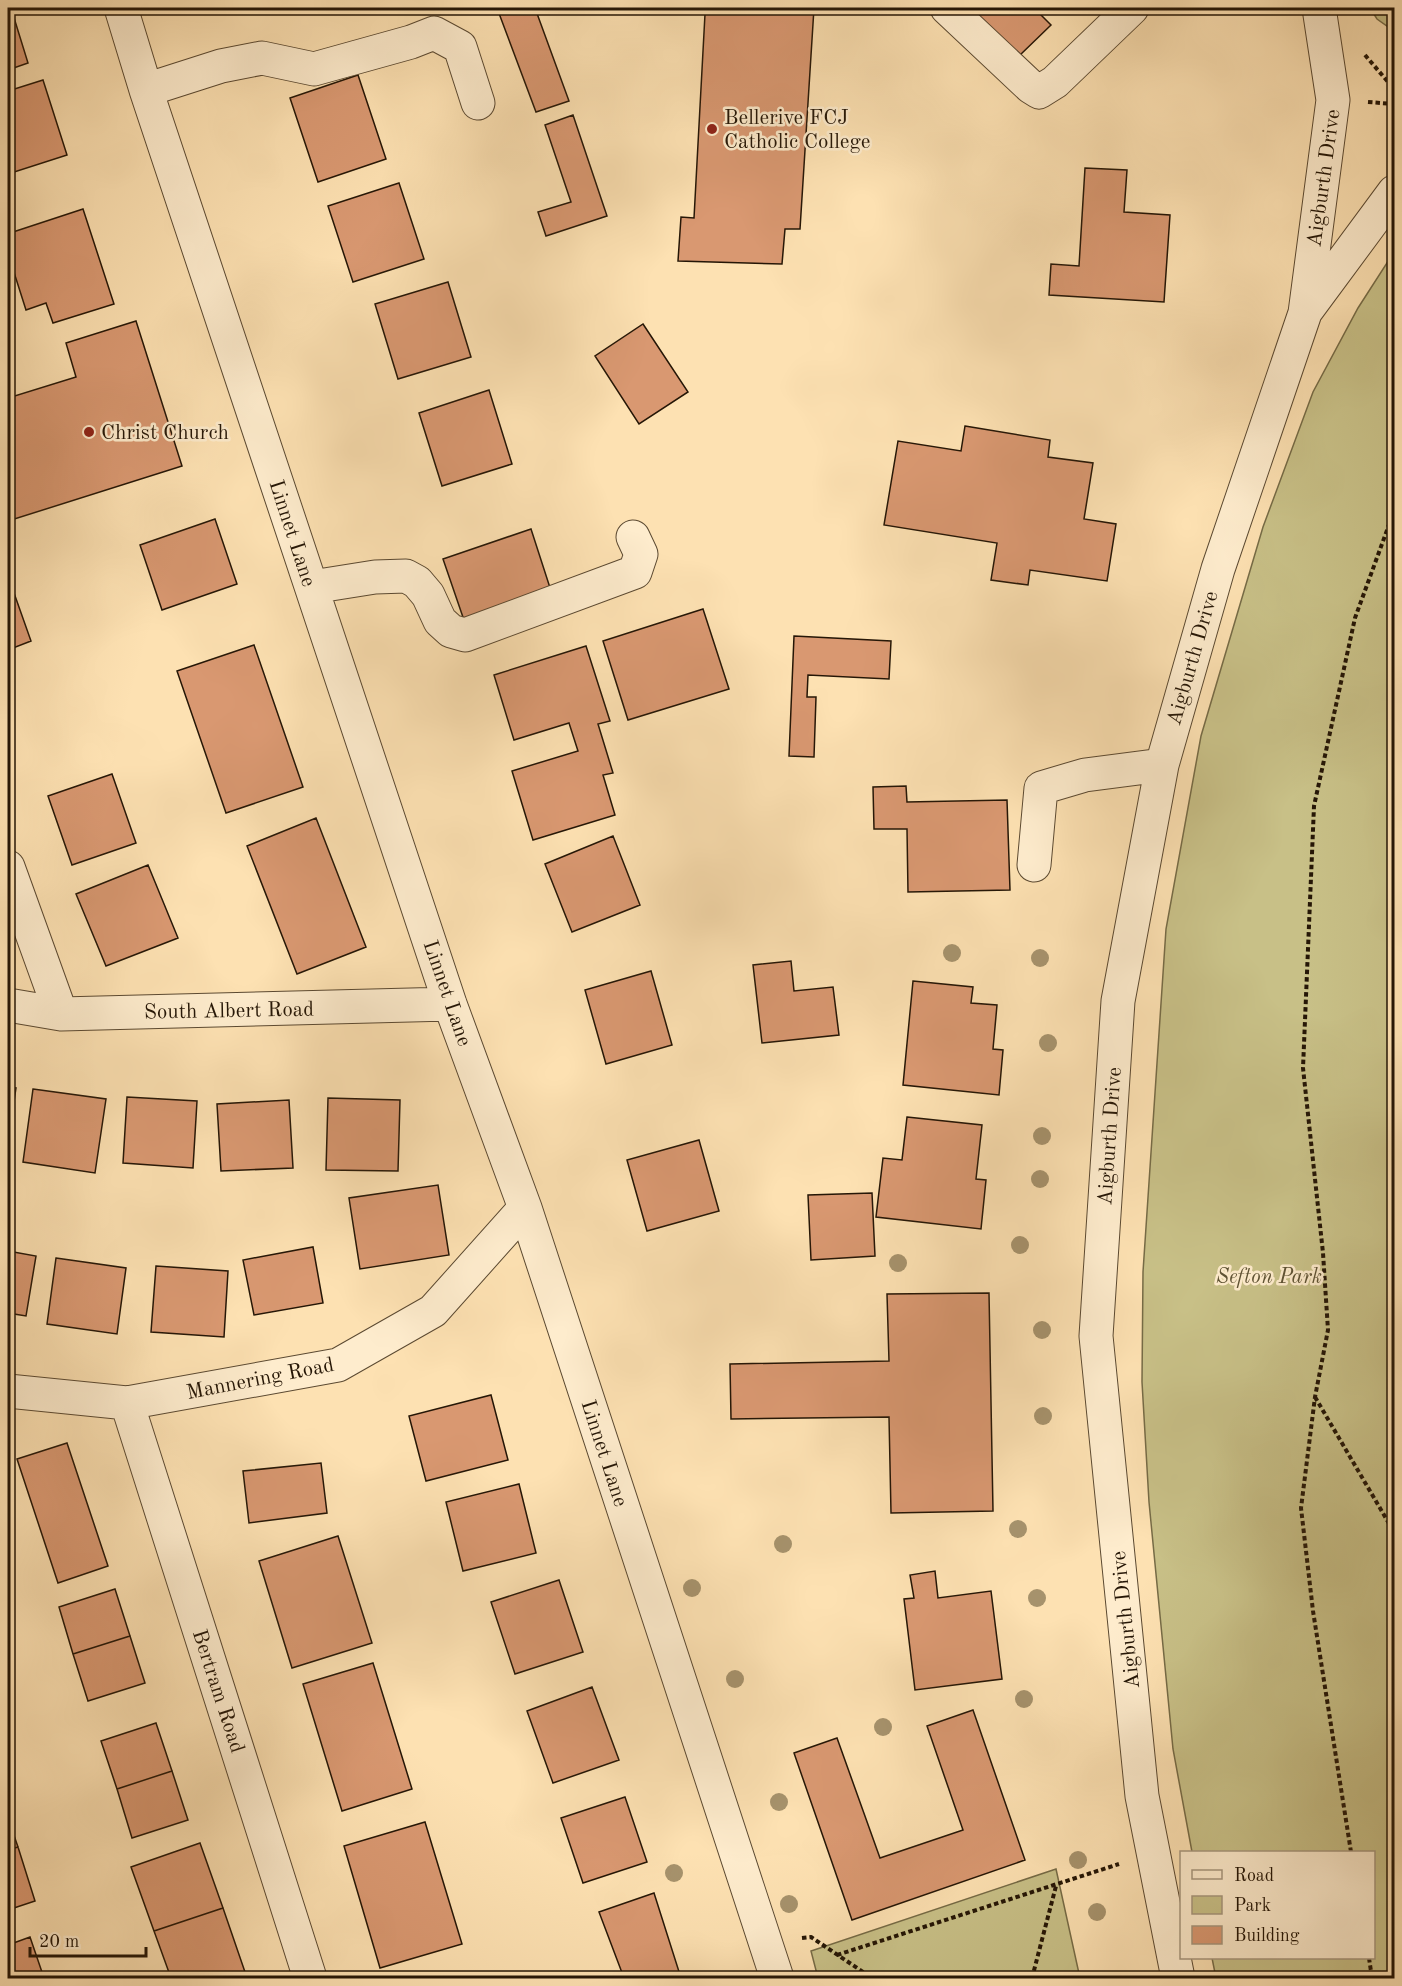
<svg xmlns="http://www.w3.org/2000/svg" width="1402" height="1986" font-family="'Old Standard TT',serif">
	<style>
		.green { fill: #c8c087; stroke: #766b46; stroke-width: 1.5 }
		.building { fill: #d99871; stroke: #251606; stroke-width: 1.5 }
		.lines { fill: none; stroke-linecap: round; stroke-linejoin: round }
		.minor-casing { stroke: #5b4931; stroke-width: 35 }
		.path { stroke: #251606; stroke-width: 4; stroke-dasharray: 4.5 3; stroke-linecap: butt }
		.minor { stroke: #feeccd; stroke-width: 33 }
		.tree { fill: #a6926c }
		.poi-dot { fill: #8f2418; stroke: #feeccd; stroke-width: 2 }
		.labels { text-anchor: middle; stroke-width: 5; stroke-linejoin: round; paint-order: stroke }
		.poi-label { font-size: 21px; fill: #251606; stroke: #feeccd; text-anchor: start }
		.street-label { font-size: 21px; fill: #251606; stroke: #feeccd }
		.park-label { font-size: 21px; font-style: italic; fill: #5e5233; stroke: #feeccd }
	</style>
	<rect width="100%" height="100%" fill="#fde1b2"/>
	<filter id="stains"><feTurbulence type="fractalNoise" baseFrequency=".00333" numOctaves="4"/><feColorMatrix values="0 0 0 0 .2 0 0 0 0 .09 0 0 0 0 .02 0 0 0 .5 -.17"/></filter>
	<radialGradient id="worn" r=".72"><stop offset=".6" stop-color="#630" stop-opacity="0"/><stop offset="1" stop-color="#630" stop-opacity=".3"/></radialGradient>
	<!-- green -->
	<path class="green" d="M1370,8h24v23l-17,-12z
		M1394,252v1726h-178l-4,-20h162v-106h-182l-19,-103 -24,-247 -7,-120 1,-110 23,-343 35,-193 62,-209 50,-135 45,-84z
		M1056,1869l24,109h-262l-7,-27z"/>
	<!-- building -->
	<path class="building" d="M8,8h3l17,55 -20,7z
		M497,8h38l34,93 -33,11z
		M606,8h208l-14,221h-15l-3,35 -104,-3 3,-44 13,1 11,-204z
		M971,8h63l17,17 -32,31z
		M358,75l28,84 -68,23 -28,-84z
		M43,80l24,75 -59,19v-83z
		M573,115l34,101 -61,20 -8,-24 33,-10 -26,-77z
		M1085,168l42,2 -3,42 46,3 -6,87 -115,-7 2,-31 28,2z
		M399,183l25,76 -71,23 -25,-76z
		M83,209l31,95 -61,19 -7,-20 -20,7 -14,-44 -4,2v-43l2,8z
		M448,282l23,75 -73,22 -23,-75z
		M136,321l46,145 -174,55v-123l68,-21 -10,-34z
		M643,324l45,68 -49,32 -44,-68z
		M489,390l23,74 -70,22 -23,-73z
		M965,426l85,14 -2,17 45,6 -9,56 32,5 -9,57 -77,-11 -2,15 -37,-5 6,-37 -113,-18 14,-84 63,10z
		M215,519l22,65 -75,26 -22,-65z
		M531,529l22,68 -87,29 -23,-67z
		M8,576l23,65 -23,9z
		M703,609l26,80 -101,31 -25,-79z
		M794,636l97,5 -2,38 -81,-4 -1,22h9l-2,60 -25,-1z
		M254,645l49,142 -77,26 -49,-142z
		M586,646l24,75 -12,3 15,49 -10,2 12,40 -82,25 -21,-69 66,-20 -9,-28 -55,17 -20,-65z
		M112,774l24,69 -64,22 -24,-69z
		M906,786l1,16 100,-2 3,90 -102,2 -1,-63h-33l-1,-42z
		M316,818l50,129 -69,27 -50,-128z
		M613,836l27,69 -68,27 -27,-68z
		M148,865l30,73 -72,28 -30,-72z
		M791,961l3,30 39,-4 6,48 -77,8 -9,-78z
		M651,971l21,74 -66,19 -21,-74z
		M913,981l60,6 -2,16 26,2 -4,44 10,1 -4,45 -96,-10z
		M8,1087l8,1 -8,53z
		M33,1089l73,10 -11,74 -72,-11z
		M127,1097l70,4 -4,67 -70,-5z
		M328,1098l72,2 -2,71 -72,-1z
		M289,1100l4,68 -72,3 -4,-67z
		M907,1117l75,8 -6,54 10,1 -5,49 -105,-12 7,-59 19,2z
		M699,1140l20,71 -72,20 -20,-71z
		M438,1185l11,70 -89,14 -11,-71z
		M872,1193l3,63 -64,4 -3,-65z
		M313,1247l10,56 -69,12 -11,-55z
		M8,1251l28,5 -10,60 -18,-3z
		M56,1258l70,10 -9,66 -70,-10z
		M156,1266l72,5 -4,66 -73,-5z
		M989,1293l4,218 -102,2 -2,-96 -158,2 -1,-55 159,-3 -2,-67z
		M491,1395l17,65 -82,21 -17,-65z
		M67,1443l41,123 -50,17 -41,-124z
		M321,1463l6,50 -78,10 -6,-52z
		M519,1484l17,69 -73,18 -17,-69z
		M338,1536l34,107 -80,25 -33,-107z
		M935,1571l3,27 53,-7 11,88 -87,11 -11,-91 10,-1 -4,-23z
		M559,1580l24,72 -68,22 -24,-72z
		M115,1589l15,47 -57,18 -14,-47z
		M130,1636l15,47 -57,18 -15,-47z
		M373,1663l39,126 -70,22 -39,-127z
		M592,1687l27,73 -66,23 -26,-72z
		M973,1710l52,150 -173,60 -58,-167 43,-15 43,120 83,-28 -36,-104z
		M156,1723l16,48 -55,18 -16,-48z
		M172,1771l16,49 -56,18 -15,-49z
		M625,1797l22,65 -64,21 -22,-65z
		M8,1818l10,29 -10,3z
		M425,1822l37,122 -82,24 -36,-122z
		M200,1843l23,65 -69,23 -23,-64z
		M18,1847l17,54 -27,9v-60z
		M654,1893l27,85h-57l-25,-66z
		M223,1908l22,64 -18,6h-56l-17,-47z
		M30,1937l14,41h-36v-33z"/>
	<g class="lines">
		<!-- minor casing -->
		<g class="minor-casing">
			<path id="minor" d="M121,8l25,82 304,914 75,204 252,770
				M947,8l84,79 8,5 16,-10 77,-74
				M146,90l75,-24 41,-8 52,11 97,-27 23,-9 26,14 18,56
				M1306,311l88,-119
				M312,587l63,-10 31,-1 11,6 11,13 12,26 11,10 14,4 170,-63 6,-18 -8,-17
				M1034,865l7,-77 44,-13 77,-10
				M8,867l53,147
				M8,1005l53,9 389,-10
				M8,1391l119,12 211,-38 95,-54 92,-103
				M127,1403l183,575
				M1178,1978l-36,-182 -46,-460 22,-335 44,-236 56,-196 87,-256 28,-213 -14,-92"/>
		</g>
		<!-- path -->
		<path class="path" d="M1365,55l29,34
			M1368,102l26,2
			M1315,1397l79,135
			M1351,1852l-38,-241 -12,-103 14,-111 13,-67 -5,-77 -20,-185 11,-262 41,-188 39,-107
			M802,1938l9,-1 61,41
			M837,1955l282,-91
			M1369,1958l3,20
			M1032,1978l24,-92"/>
		<!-- minor -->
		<use href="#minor" class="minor"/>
	</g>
	<!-- trees -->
	<g class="tree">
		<circle cx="952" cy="953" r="9"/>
		<circle cx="1040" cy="958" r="9"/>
		<circle cx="1048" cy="1043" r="9"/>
		<circle cx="1042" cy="1136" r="9"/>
		<circle cx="1040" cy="1179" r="9"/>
		<circle cx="1020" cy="1245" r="9"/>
		<circle cx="898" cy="1263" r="9"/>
		<circle cx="1042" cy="1330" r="9"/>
		<circle cx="1043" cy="1416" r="9"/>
		<circle cx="1018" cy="1529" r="9"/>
		<circle cx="783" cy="1544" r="9"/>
		<circle cx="692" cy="1588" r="9"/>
		<circle cx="1037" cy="1598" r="9"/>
		<circle cx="735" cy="1679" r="9"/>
		<circle cx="1024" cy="1699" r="9"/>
		<circle cx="883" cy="1727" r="9"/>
		<circle cx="779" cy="1802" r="9"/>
		<circle cx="1078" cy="1860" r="9"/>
		<circle cx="674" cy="1873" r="9"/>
		<circle cx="789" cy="1904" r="9"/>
		<circle cx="1097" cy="1912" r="9"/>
	</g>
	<!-- markers -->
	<g class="poi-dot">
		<circle cx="712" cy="129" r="6"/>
		<circle cx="89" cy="432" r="6"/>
	</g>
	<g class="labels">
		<!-- poi labels -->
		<g class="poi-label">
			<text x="724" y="124">Bellerive FCJ<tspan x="724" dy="24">Catholic College</tspan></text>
			<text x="101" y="439">Christ Church</text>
		</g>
		<!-- street labels -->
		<g class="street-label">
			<text transform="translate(1323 178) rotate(-82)" y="7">Aigburth Drive</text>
			<text transform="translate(293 533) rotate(72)" y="7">Linnet Lane</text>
			<text transform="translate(1192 658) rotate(-74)" y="7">Aigburth Drive</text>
			<text transform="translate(448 993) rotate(71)" y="7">Linnet Lane</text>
			<text transform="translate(229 1010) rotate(-1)" y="7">South Albert Road</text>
			<text transform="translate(1109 1136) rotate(-86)" y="7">Aigburth Drive</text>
			<text transform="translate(260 1378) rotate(-11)" y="7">Mannering Road</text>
			<text transform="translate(605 1453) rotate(72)" y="7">Linnet Lane</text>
			<text transform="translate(1125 1620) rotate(-96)" y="7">Aigburth Drive</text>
			<text transform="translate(219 1691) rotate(72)" y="7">Bertram Road</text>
		</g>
		<!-- park labels -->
		<g class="park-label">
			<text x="1269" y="1283">Sefton Park</text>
		</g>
	</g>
	<!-- margin -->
	<rect width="1402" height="1986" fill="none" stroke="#fde1b2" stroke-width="30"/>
	<rect x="9" y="9" width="1384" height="1968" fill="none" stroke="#251606" stroke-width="3"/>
	<rect x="15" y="15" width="1372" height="1956" fill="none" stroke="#251606" stroke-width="1.5"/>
	<!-- legend -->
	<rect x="1180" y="1851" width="195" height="108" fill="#feeccd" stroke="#a7967d" stroke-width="1.5"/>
	<rect x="1192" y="1870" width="30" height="9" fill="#feeccd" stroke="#a7967d" stroke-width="1.5"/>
	<text x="1234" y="1881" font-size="18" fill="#251606">Road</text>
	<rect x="1192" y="1896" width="30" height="18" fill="#c8c087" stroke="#a7967d" stroke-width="1.5"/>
	<text x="1234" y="1911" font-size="18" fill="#251606">Park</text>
	<rect x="1192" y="1926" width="30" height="18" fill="#d99871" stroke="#a7967d" stroke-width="1.5"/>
	<text x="1234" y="1941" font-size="18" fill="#251606">Building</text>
	<!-- scale -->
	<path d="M30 1947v9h116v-9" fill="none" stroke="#251606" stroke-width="3"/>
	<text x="39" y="1947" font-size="18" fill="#251606" stroke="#feeccd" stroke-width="4.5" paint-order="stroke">20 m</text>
	<rect width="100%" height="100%" filter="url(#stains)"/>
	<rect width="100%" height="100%" fill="url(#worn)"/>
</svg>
